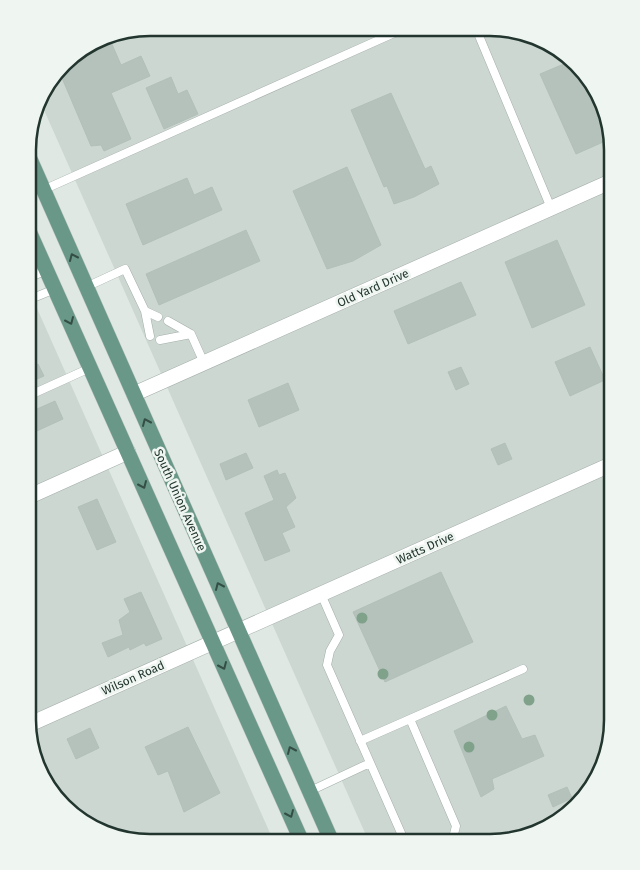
<svg xmlns="http://www.w3.org/2000/svg" width="640" height="870" font-family="'Fira Sans',sans-serif">
	<style>
		.built { fill: #cdd7d2 }
		.building { fill: #b5c2bc; stroke: #b2c0b9 }
		.lines { fill: none; stroke-linecap: round; stroke-linejoin: round }
		.service-casing { stroke: #a3afa9; stroke-width: 9 }
		.minor-casing { stroke: #a3afa9; stroke-width: 16 }
		.tertiary-casing { stroke: #a3afa9; stroke-width: 16 }
		.primary-casing { stroke: #bdc3c1; stroke-width: 16 }
		.service { stroke: #fff; stroke-width: 8 }
		.minor { stroke: #fff; stroke-width: 15 }
		.tertiary { stroke: #fff; stroke-width: 15 }
		.primary { stroke: #699888; stroke-width: 15 }
		.tree { fill: #80a18a }
		.oneway { stroke: #344e45 }
		.labels { text-anchor: middle; stroke-width: 5; stroke-linejoin: round; paint-order: stroke }
		.street-label { font-size: 12px; fill: #22362f; stroke: #eff5f1 }
		.rim { fill: none; stroke: #22362f; stroke-width: 2.5 }
	</style>
	<rect width="100%" height="100%" fill="#dfe8e3"/>
	<!-- built -->
	<path class="built" d="M506,29l58,24 36,43 12,53v580l-20,59 -48,42 -53,12h-122l-329,-741 4,-12 25,-31 41,-24z
		M28,288l246,554 -140,-1 -58,-24 -36,-43 -12,-53z"/>
	<!-- building -->
	<path class="building" d="M108,35l13,30 20,-9 9,20 -39,17 20,46 -27,12 -3,-6 -10,1 -32,-75 10,-13z
		M571,61l29,35 10,43 -34,15 -36,-80z
		M171,77l7,17 9,-4 11,24 -34,15 -18,-41z
		M391,93l34,76 6,-3 8,18 -25,13 -20,7 -7,-18 -3,1 -33,-77z
		M347,167l34,78 -28,16 -26,8 -34,-78z
		M187,178l7,17 18,-8 10,23 -79,35 -17,-41z
		M246,230l14,31 -101,44 -13,-31z
		M557,240l28,65 -53,23 -27,-66z
		M461,282l15,33 -68,29 -14,-33z
		M590,347l15,33 -35,16 -15,-34z
		M38,364l6,12 -16,7v-15z
		M461,367l8,17 -13,6 -8,-18z
		M288,383l11,27 -40,17 -11,-27z
		M55,401l8,18 -35,16v-22z
		M505,443l7,16 -14,6 -7,-16z
		M246,453l7,15 -27,12 -6,-16z
		M277,470l2,5 6,-2 11,25 -10,9 9,20 -13,6 8,18 -25,10 -20,-48 29,-13 -10,-24z
		M97,499l19,43 -19,8 -19,-43z
		M441,572l32,70 -88,40 -32,-70z
		M141,592l21,47 -16,7 -2,-3 -14,7 -1,-3 -21,10 -6,-14 21,-8 -4,-15 11,-8 -6,-13z
		M506,706l16,33 13,-4 9,21 -52,23 2,10 -13,8 -27,-66z
		M188,727l32,66 -36,19 -16,-41 -10,4 -13,-28z
		M90,728l9,20 -23,11 -9,-20z
		M567,787l5,11 -19,9 -5,-12z"/>
	<g class="lines">
		<!-- service casing -->
		<g class="service-casing">
			<path id="service" d="M482,29l-5,2 74,177
				M43,190l358,-160
				M28,278l19,-8
				M86,287l39,-18 20,42 13,6
				M28,300l27,-11
				M145,311l5,25
				M168,321l23,13 13,29
				M160,340l31,-6
				M28,396l62,-28
				M321,594l18,41 -9,16 -3,14 78,177
				M360,741l50,-22
				M310,791l60,-28
				M452,842l4,-16 -46,-107 113,-50"/>
		</g>
		<!-- minor casing -->
		<g class="minor-casing">
			<path id="minor" d="M134,394l478,-213
				M28,497l100,-45"/>
		</g>
		<!-- tertiary casing -->
		<g class="tertiary-casing">
			<path id="tertiary" d="M28,725l584,-261"/>
		</g>
		<!-- primary casing -->
		<g class="primary-casing">
			<path id="primary" d="M29,157l303,685
				M28,229l274,613"/>
		</g>
		<!-- service -->
		<use href="#service" class="service"/>
		<!-- minor -->
		<use href="#minor" class="minor"/>
		<!-- tertiary -->
		<use href="#tertiary" class="tertiary"/>
		<!-- primary -->
		<use href="#primary" class="primary"/>
	</g>
	<!-- trees -->
	<g class="tree">
		<circle cx="362" cy="618" r="5.5"/>
		<circle cx="383" cy="674" r="5.5"/>
		<circle cx="529" cy="700" r="5.5"/>
		<circle cx="492" cy="715" r="5.5"/>
		<circle cx="469" cy="747" r="5.5"/>
	</g>
	<!-- one-way arrows -->
	<defs><path id="oneway-chevron" d="M-2-3.5L2.5 0L-2 3.5" fill="none" stroke-width="1.6" stroke-linecap="round" stroke-linejoin="round" transform="scale(1.25)"/></defs>
	<g class="oneway">
		<use href="#oneway-chevron" transform="translate(73 257) rotate(-114)"/>
		<use href="#oneway-chevron" transform="translate(70 321) rotate(66)"/>
		<use href="#oneway-chevron" transform="translate(146 422) rotate(-114)"/>
		<use href="#oneway-chevron" transform="translate(143 485) rotate(66)"/>
		<use href="#oneway-chevron" transform="translate(219 586) rotate(-114)"/>
		<use href="#oneway-chevron" transform="translate(223 666) rotate(66)"/>
		<use href="#oneway-chevron" transform="translate(291 750) rotate(-114)"/>
		<use href="#oneway-chevron" transform="translate(290 814) rotate(66)"/>
	</g>
	<g class="labels">
		<!-- street labels -->
		<g class="street-label">
			<text transform="translate(373 288) rotate(-24)" y="4">Old Yard Drive</text>
			<text transform="translate(180 500) rotate(66)" y="4">South Union Avenue</text>
			<text transform="translate(425 548) rotate(-24)" y="4">Watts Drive</text>
			<text transform="translate(133 678) rotate(-24)" y="4">Wilson Road</text>
		</g>
	</g>
	<!-- crop -->
	<path d="M0 0H640V870H0ZM150 36H490A114 114 0 0 1 604 150V720A114 114 0 0 1 490 834H150A114 114 0 0 1 36 720V150A114 114 0 0 1 150 36Z" fill="#eff5f1" fill-rule="evenodd"/>
	<path class="rim" d="M150 36H490A114 114 0 0 1 604 150V720A114 114 0 0 1 490 834H150A114 114 0 0 1 36 720V150A114 114 0 0 1 150 36Z"/>
</svg>
